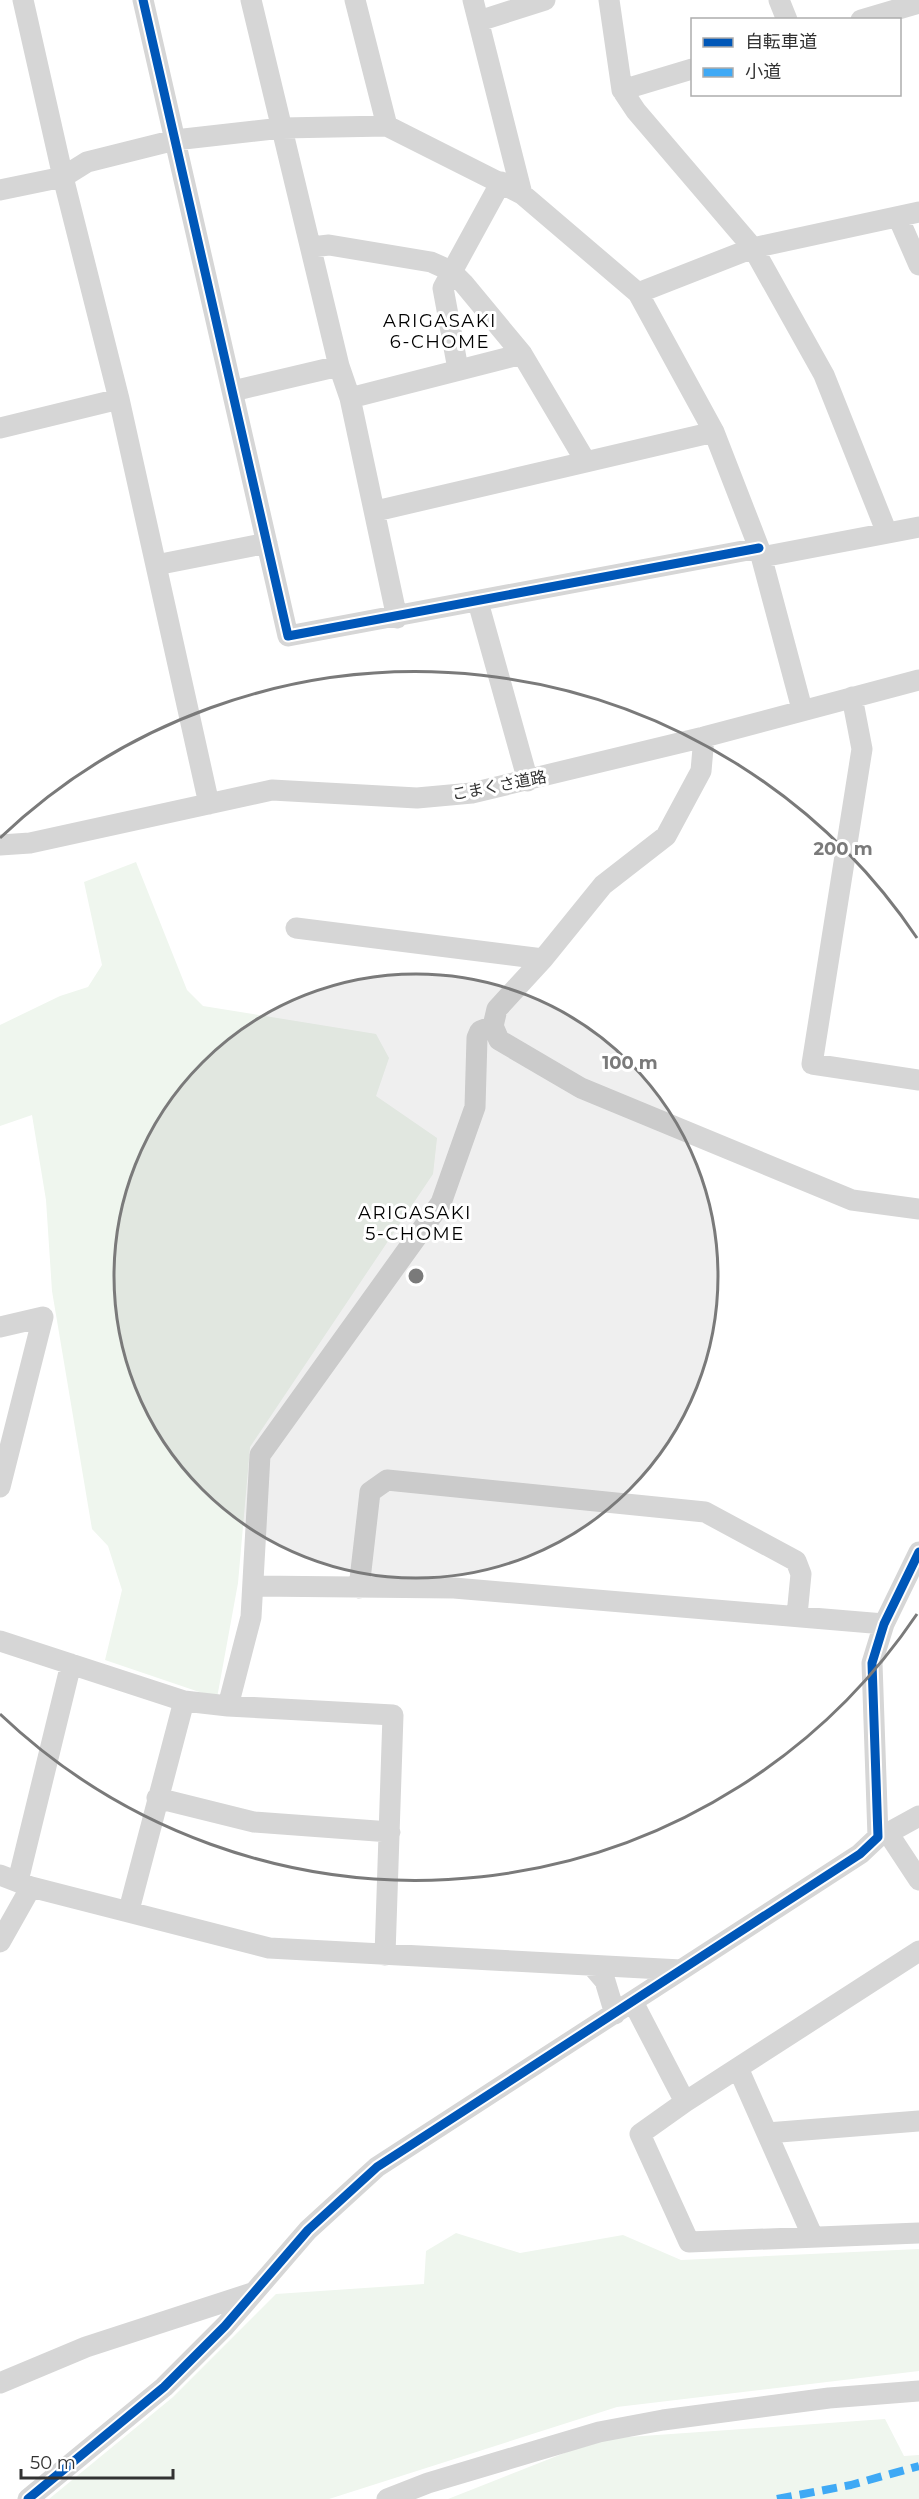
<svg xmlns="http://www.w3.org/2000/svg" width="919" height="2499" font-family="Montserrat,'Noto Sans JP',sans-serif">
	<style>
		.green { fill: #eff6ee }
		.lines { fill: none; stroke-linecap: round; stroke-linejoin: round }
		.minor { stroke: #d6d6d6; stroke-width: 21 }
		.quiet { stroke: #3fa9f5; stroke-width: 8; stroke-dasharray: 15 8; stroke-linecap: butt }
		.cycleway-casing { stroke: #fff; stroke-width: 13 }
		.cycleway { stroke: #0057b8; stroke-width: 9 }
		.ring { fill: none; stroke: #7a7a7a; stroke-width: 3 }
		.labels { text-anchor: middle; stroke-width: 6; stroke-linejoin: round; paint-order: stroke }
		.street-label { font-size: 16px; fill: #323232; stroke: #fff }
		.neighbourhood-label { font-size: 18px; letter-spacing: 1.5px; fill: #000; stroke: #fff }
		.centre { fill: #7a7a7a; stroke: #fff; stroke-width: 3 }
		.ring-label { font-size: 18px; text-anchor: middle; font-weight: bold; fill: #7a7a7a; stroke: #fff; stroke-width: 6; stroke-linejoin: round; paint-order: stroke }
	</style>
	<rect width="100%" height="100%" fill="#fff"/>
	<!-- green -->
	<path class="green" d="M136,862l51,128 16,16 173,28 13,24 -13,38 61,42 -4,36 -183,273 -12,136 -21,115 -112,-38 17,-70 -14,-44 -16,-17 -40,-238 -6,-91 -14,-85 -32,11v-101l60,-29 28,-9 14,-22 -18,-83z
		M456,2233l64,20 103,-18 58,25 238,-11v122l-302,36 -288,92h-280l124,-102 103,-103 148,-10 2,-33z
		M885,2419l19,37 15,-1v44h-471l152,-60z"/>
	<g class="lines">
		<!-- minor -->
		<path class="minor" d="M23,0l40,177 56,222 90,405
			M143,0l145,636 471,-88
			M251,0l88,366 11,32 47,220
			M355,0l32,126
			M473,0l49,194
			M609,0l13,90 14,21 117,137 71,127 63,158
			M779,0l8,20
			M861,20l58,-17
			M479,21l66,-21
			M622,90l70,-21
			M0,190l63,-13 24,-15 88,-22 107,-12 105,-2 135,68 116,99 76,139 45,116 43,161
			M898,217l21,48
			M312,247l17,-2 102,17 20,9 13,13 58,70 64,108
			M638,293l115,-45 166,-36
			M458,369l-15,-81 58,-106
			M233,391l106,-25
			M350,398l172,-44
			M0,428l119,-29
			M376,511l338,-79
			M762,557l157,-30
			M156,565l111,-22
			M478,602l50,179
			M852,697l10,52 -50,315 107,16
			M704,737l-3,34 -35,65 -63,49 -60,74 -46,50 -4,17 6,14 82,48 271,112 67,9
			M0,845l30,-2 242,-53 145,8 55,-5 232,-56 215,-57
			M296,928l247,31
			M0,1327l43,-10 -43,170
			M254,1586l200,2 430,36
			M359,1588l11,-96 17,-12 318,32 91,49 5,13 -4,41
			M0,1641l184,60 44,5 165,9 -8,240
			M228,1706l23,-89 9,-162 181,-252 34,-96 2,-69 3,-7 13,-5
			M157,1798l97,24 136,10
			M878,1831l10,2 31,-17
			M888,1833l31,47
			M0,1875l31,12 238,61 412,22
			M18,1881l53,-217
			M129,1910l55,-209
			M0,1942l31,-55
			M593,1967l12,14 10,33
			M633,2002l52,100 234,-151
			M738,2068l74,167
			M685,2102l-45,32 49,108 230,-9
			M767,2133l152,-12
			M0,2383l86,-36 166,-54
			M28,2499l136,-112 61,-61 83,-96 69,-63 483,-313 18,-17 -6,-174 12,-39 35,-72
			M387,2499l41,-16 171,-51 64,-12 166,-22 90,-7"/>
		<!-- quiet -->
		<path class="quiet" d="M777,2499l74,-14 68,-19"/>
		<!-- cycleway casing -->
		<g class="cycleway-casing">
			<path id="cycleway" d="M143,0l145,636 471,-88
				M28,2499l136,-112 61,-61 83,-96 69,-63 483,-313 18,-17 -6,-174 12,-39 35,-72"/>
		</g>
		<!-- cycleway -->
		<use href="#cycleway" class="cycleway"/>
	</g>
	<!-- distance rings -->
	<circle cx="416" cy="1276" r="302" fill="#7a7a7a" fill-opacity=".12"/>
	<g class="ring">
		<circle cx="416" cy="1276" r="302"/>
		<path d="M917 1614A604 604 0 0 1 0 1714M0 838A604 604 0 0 1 917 938"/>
	</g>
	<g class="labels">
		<!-- street labels -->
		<g class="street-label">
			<text transform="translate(499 785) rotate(-11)" y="6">こまくさ道路</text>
		</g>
		<!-- neighbourhood labels -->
		<g class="neighbourhood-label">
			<text x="440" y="327">ARIGASAKI<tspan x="440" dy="21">6-CHOME</tspan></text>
			<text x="415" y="1219">ARIGASAKI<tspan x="415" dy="21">5-CHOME</tspan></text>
		</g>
	</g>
	<circle cx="416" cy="1276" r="9" class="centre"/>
	<g class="ring-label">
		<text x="843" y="855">200 m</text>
		<text x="630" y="1069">100 m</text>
	</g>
	<!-- legend -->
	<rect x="691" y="18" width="210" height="78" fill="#ffffff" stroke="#adadad" stroke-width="1.5"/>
	<rect x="703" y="38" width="30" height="9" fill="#0057b8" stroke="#adadad" stroke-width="1.5"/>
	<text x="745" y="48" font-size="18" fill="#323232">自転車道</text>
	<rect x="703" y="68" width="30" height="9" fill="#3fa9f5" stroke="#adadad" stroke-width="1.5"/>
	<text x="745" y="78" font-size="18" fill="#323232">小道</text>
	<!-- scale -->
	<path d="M21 2469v9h152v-9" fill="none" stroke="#323232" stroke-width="3"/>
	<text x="30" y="2469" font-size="18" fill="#323232" stroke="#ffffff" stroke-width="4.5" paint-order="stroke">50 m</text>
</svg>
